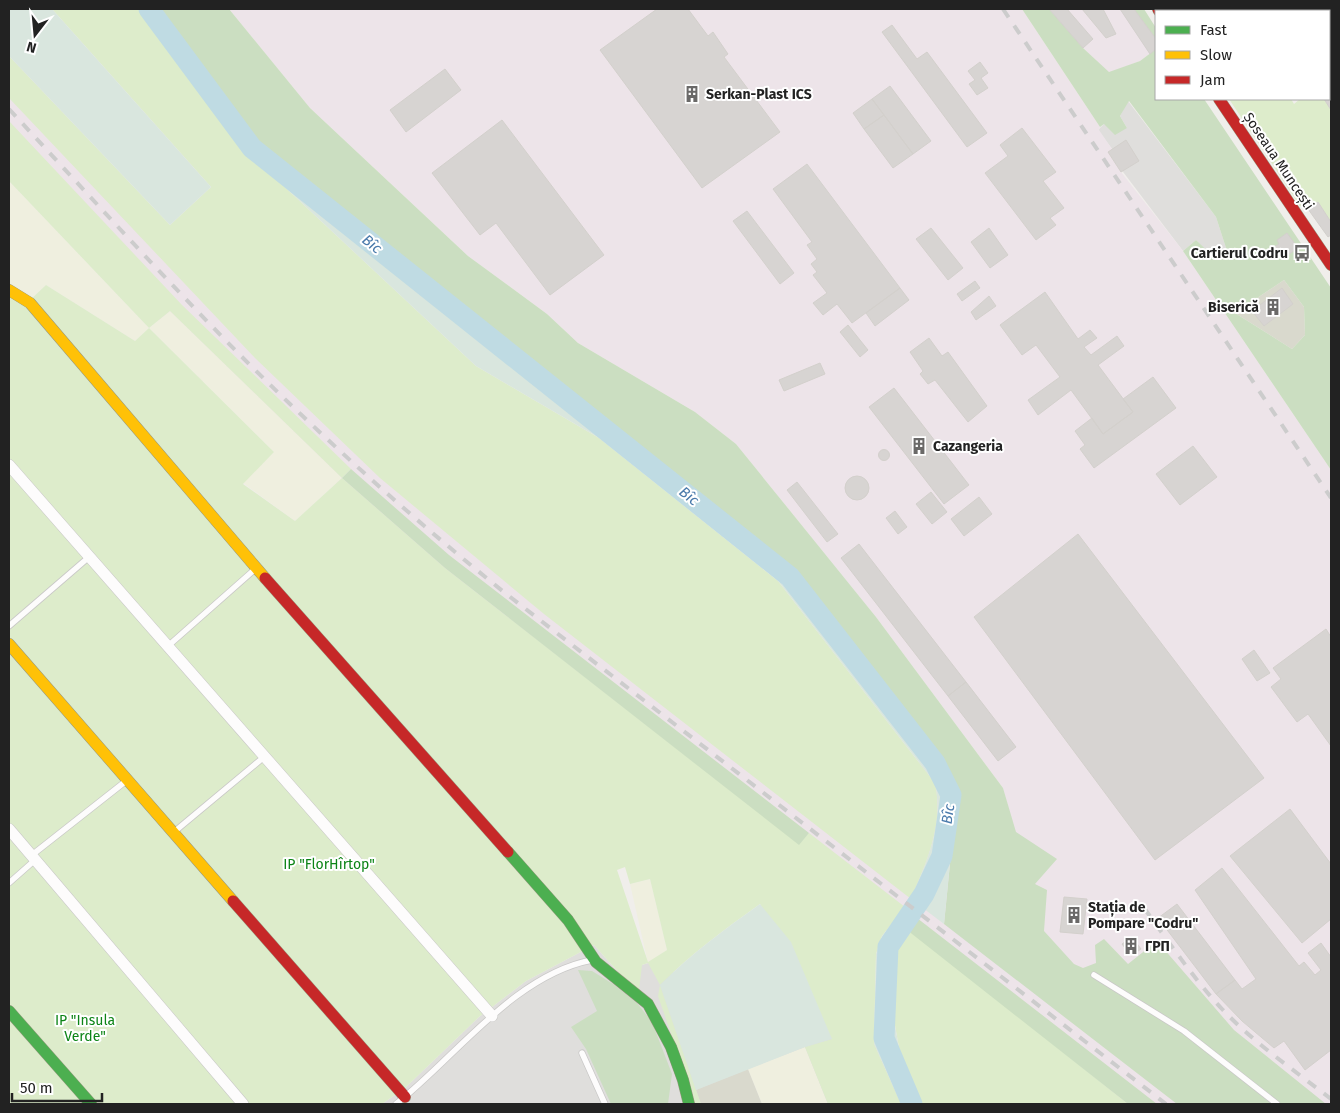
<svg xmlns="http://www.w3.org/2000/svg" width="1340" height="1113" font-family="'Fira Sans',sans-serif">
	<style>
		.residential { fill: #dfdedc }
		.industrial { fill: #ede4e9 }
		.construction { fill: #d9d9cd }
		.farmland { fill: #efefdf }
		.grass { fill: #ddeccb; fill-rule: evenodd }
		.forest { fill: #cbdec1; fill-rule: evenodd }
		.wetland { fill: #d9e6de }
		.lines { fill: none; stroke-linecap: round; stroke-linejoin: round }
		.river { stroke: #bfdbe3; stroke-width: 21 }
		.building { fill: #d7d4d2; stroke: #d3d0cc }
		.lane-casing { stroke: #c9c8c7; stroke-width: 7 }
		.street-casing { stroke: #c9c8c7; stroke-width: 12 }
		.fast-casing { stroke: #999a82; stroke-width: 12 }
		.slow-casing { stroke: #999a82; stroke-width: 12 }
		.jam-casing { stroke: #999a82; stroke-width: 12 }
		.lane { stroke: #fdfcfc; stroke-width: 5.5 }
		.street { stroke: #fdfcfc; stroke-width: 11 }
		.fast { stroke: #4caf50; stroke-width: 11 }
		.slow { stroke: #ffc107; stroke-width: 11 }
		.jam { stroke: #c62828; stroke-width: 11 }
		.rail { stroke: #ccc; stroke-width: 4; stroke-dasharray: 10 10; stroke-linecap: butt }
		.labels { text-anchor: middle; stroke-width: 4; stroke-linejoin: round; paint-order: stroke }
		.poi-label { font-size: 14px; font-weight: bold; fill: #222; stroke: #fff; text-anchor: start }
		.street-label { font-size: 14px; fill: #222; stroke: #fff }
		.park-label { font-size: 14px; fill: #0c8416; stroke: #fff }
		.water-label { font-size: 15px; font-style: italic; fill: #4a7aab; stroke: #fff }
	</style>
	<rect width="100%" height="100%" fill="#f0eeeb"/>
	<!-- residential -->
	<path class="residential" d="M1128,101l88,116 10,31 -13,9 -17,-17 -13,11 -75,-99 4,-3 -14,-19 6,-6 23,4 -7,-12z
		M594,945l25,28 29,-10 226,81 27,60h-519l23,-16 74,-71 47,-36z"/>
	<!-- industrial -->
	<path class="industrial" d="M229,9h793l78,118 -1,3 13,19 -4,3 13,20 62,79 148,219v634h-203l-204,-163 -124,-96 -35,40 -756,-704v-125l160,169 846,607 -12,-44 -127,-171 -140,-173 -41,-32 -117,-69 -31,-29 -79,-58 -158,-148z
		M1049,9h85l22,30v10l-16,12 -31,12 -26,-25z"/>
	<!-- construction -->
	<path class="construction" d="M1284,280l20,27 1,28 -13,14 -57,-36z
		M748,1069l14,35h-61l-5,-14z"/>
	<!-- farmland -->
	<path class="farmland" d="M9,181l140,147 21,-17 172,167 -47,43 -52,-38 31,-31 -125,-124 -14,13 -89,-56 -16,15 -21,-17z
		M650,879l17,71 -19,13 -18,-79z
		M805,1047l23,57h-66l-14,-35z"/>
	<!-- grass -->
	<path class="grass" d="M52,9h86l106,140 232,217 123,72 179,143 157,202c9,42 -8,78 -24,116l-367,-285 -164,-136 -125,-120 -246,-260v-42l161,169 41,-38z
		M1265,9h66v52l-2,1v-51h-62z
		M1229,99h62l3,5 6,-5h24l7,11v112l-13,-20 -10,7 -8,-3z
		M9,121l173,184 169,164 -9,9 103,90 354,276 10,-11 96,74 -23,29 -6,18 -2,90 27,60h-73l-23,-57 27,-8 -72,-135c-35,25 -69,50 -100,81l41,119h-8l-12,-42 -23,-66 2,-11 -12,-22 -6,2 -3,25 -20,-17 -25,-28 -68,36 -47,36 -74,71 -23,16h-373v-821l21,17 16,-15 89,56 14,-13 -140,-147zM170,311l172,167 -47,43 -52,-37 31,-32 -125,-124zM625,867l5,17 20,-5 17,71 -19,12 -31,-92z
		M907,930l17,11 204,163h-209l-16,-34 -9,-50 1,-74z"/>
	<!-- forest -->
	<path class="forest" d="M156,9h73l81,99 158,148 79,58 31,29 117,69 41,32 140,173 127,171 13,44 41,27 -22,25 12,6 -3,41 30,33 9,4 13,-5 -1,-18 9,-6 24,25 29,-23 77,89 92,74h-149l-233,-180 13,-131 -158,-215 -543,-434z
		M1022,9h27l34,39 26,24 31,-11 16,-12v50h48l127,189v182l-148,-219 13,-11 17,16 13,-8 -10,-31 -87,-116 -9,15 7,12 -12,7 -11,-11 -4,3zM1284,280l20,27 1,28 -13,14 -57,-36z
		M1134,9h10l12,19v11z
		M351,469l98,86 360,278 -10,12 -354,-277 -103,-90z
		M917,918l240,186h-29l-221,-174z
		M578,970l14,1 21,13 24,19 15,19 20,52 -4,30h-57l-25,-55 -15,-22 26,-16z"/>
	<!-- wetland -->
	<path class="wetland" d="M9,9h43l159,178 -41,38 -161,-169z
		M138,9h18l100,135 543,434 146,190 12,25 -13,131 -33,-25c16,-38 33,-74 24,-116l-157,-202 -179,-143 -123,-72 -232,-217z
		M760,904l31,38 41,97 -27,8 -109,43 -36,-105c31,-31 65,-56 100,-81z
		M905,907l12,11 -22,28 -1,74 9,50 16,34h-18l-27,-60 2,-90 6,-18z"/>
	<g class="lines">
		<!-- river -->
		<path class="river" d="M149,9l103,139 538,429 145,186 16,32 -9,61 -18,38 -36,53 -4,91 28,66"/>
	</g>
	<!-- building -->
	<path class="building" d="M657,9h31l20,27 5,-4 15,22 -4,3 56,75 -78,56 -102,-138z
		M1049,9h18l26,30 -10,9z
		M1082,9h21l13,25 -10,4z
		M1120,9h14l22,30v10l-6,5z
		M1240,9h25l2,2h-25z
		M892,25l25,34 10,-7 60,81 -20,14 -85,-115z
		M980,62l8,11 -7,5 7,10 -11,7 -8,-11 6,-4 -7,-9z
		M445,69l16,21 -55,42 -16,-22z
		M1331,74v36l-7,-11h5v-24z
		M890,86l41,55 -18,13 -41,-55z
		M872,99l12,16 -20,14 -11,-16z
		M884,115l29,39 -20,14 -29,-39z
		M502,120l102,135 -54,40 -54,-72 -16,12 -48,-62z
		M1022,128l34,44 -13,9 21,27 -14,10 6,7 -20,15 -51,-67 23,-17 -8,-11z
		M1126,140l13,21 -18,11 -13,-20z
		M807,164l93,124 -48,35 -15,-19 -14,11 -10,-12 14,-10 -14,-18 4,-3 -6,-8 6,-5 -10,-14 5,-3 -39,-53z
		M1318,202l13,20v13l-3,2 -20,-28z
		M747,211l47,62 -14,11 -47,-63z
		M931,228l32,40 -15,12 -32,-41z
		M989,228l19,27 -18,13 -19,-26z
		M1287,233l11,15 -16,11 -8,-12 5,-3 -2,-4z
		M975,281l5,7 -18,13 -5,-7z
		M900,288l9,12 -34,26 -9,-13z
		M1282,288l11,16 -29,22 -12,-15z
		M1045,292l33,47 12,-9 7,8 -13,9 7,8 26,-19 7,10 -26,19 35,47 -30,22 -32,-44 -33,25 -10,-15 32,-23 -24,-32 -14,10 -22,-30z
		M989,296l7,10 -20,14 -5,-8z
		M848,325l20,25 -8,7 -20,-25z
		M929,338l13,18 6,-4 39,54 -19,16 -33,-42 -7,4 -8,-10 3,-3 -13,-19z
		M820,363l5,11 -41,17 -5,-11z
		M1153,377l23,31 -82,60 -14,-19 5,-4 -10,-14 17,-13 11,16 30,-22 -10,-13z
		M894,388l75,97 -25,19 -75,-97z
		M1193,446l24,31 -37,28 -24,-31z
		M878.5 455a5.5 5.5 0 1 1 11 0a5.5 5.5 0 1 1-11 0Z
		M845 488a12 12 0 1 1 24 0a12 12 0 1 1-24 0Z
		M797,482l41,52 -11,8 -40,-52z
		M931,492l16,20 -15,12 -16,-20z
		M979,497l13,17 -28,22 -13,-17z
		M895,511l12,16 -9,7 -12,-16z
		M1078,534l186,244 -109,82 -181,-243z
		M859,544l107,138 -18,14 -107,-138z
		M1326,629l5,8v109l-23,-32 -11,8 -26,-35 10,-8 -8,-11z
		M1254,650l16,23 -13,8 -15,-22z
		M966,682l50,65 -18,14 -50,-65z
		M1290,809l41,55v55l-29,24 -72,-87z
		M1222,868l77,98 5,-4 11,13 6,-5 -13,-17 13,-10 10,14v93l-26,20 -21,-29 -10,7 -32,-27 -26,-27 19,-14 7,9 14,-10 -61,-89z
		M1064,897l23,2 -4,35 -23,-2z
		M1177,904l58,76 -19,14 -58,-76z
		M1132,937l9,12 -10,7 -9,-12z"/>
	<g class="lines">
		<!-- lane casing -->
		<g class="lane-casing">
			<path id="lane" d="M1234,9l2,2
				M1174,11l4,-2
				M9,626l80,-69
				M168,646l86,-76
				M174,832l90,-75
				M32,855l94,-74
				M9,883l26,-23
				M1094,975l90,56 93,73
				M582,1053l23,51
				M396,1104c60,-47 118,-129 196,-144"/>
		</g>
		<!-- street casing -->
		<g class="street-casing">
			<path id="street" d="M9,465l483,551
				M9,829l234,275"/>
		</g>
		<!-- fast casing -->
		<g class="fast-casing">
			<path id="fast" d="M508,852l60,68 28,42 52,42 23,43 12,33 6,24
				M9,1011l82,93"/>
		</g>
		<!-- slow casing -->
		<g class="slow-casing">
			<path id="slow" d="M9,290l21,13 235,275
				M9,644l224,257"/>
		</g>
		<!-- jam casing -->
		<g class="jam-casing">
			<path id="jam" d="M1158,9l1,2
				M1219,99l112,166
				M265,578l243,274
				M233,901l172,196"/>
		</g>
		<!-- lane -->
		<use href="#lane" class="lane"/>
		<!-- street -->
		<use href="#street" class="street"/>
		<!-- fast -->
		<use href="#fast" class="fast"/>
		<!-- slow -->
		<use href="#slow" class="slow"/>
		<!-- jam -->
		<use href="#jam" class="jam"/>
		<!-- rail -->
		<path class="rail" d="M1003,9l328,489
			M9,109c77,83 153,167 232,247 84,84 172,163 264,237l661,511
			M1144,908c25,34 49,70 78,101 32,34 72,61 109,90"/>
	</g>
	<!-- icons -->
	<defs>
		<g id="building-bare" transform="scale(1.35)"><path d="M-4-6H4V6H1V3H-1V6H-4ZM-2.5-4.3h1.7v1.8h-1.7ZM.8-4.3h1.7v1.8H.8ZM-2.5-1h1.7V.8h-1.7ZM.8-1h1.7V.8H.8Z" fill="#6a6968" stroke="#fff" stroke-width="2.5" paint-order="stroke"/></g>
		<g id="bus-bare" transform="scale(1.35)"><path d="M-5-6H5V4H4V6H2V4H-2V6H-4V4H-5ZM-3.5-4V0h7V-4ZM-3.5 1.2v1.5H-2V1.2ZM2 1.2v1.5H3.5V1.2Z" fill="#6a6968" stroke="#fff" stroke-width="2.5" paint-order="stroke"/></g>
	</defs>
	<g fill-rule="evenodd">
		<use href="#building-bare" x="692" y="94"/>
		<use href="#bus-bare" x="1302" y="253"/>
		<use href="#building-bare" x="1273" y="307"/>
		<use href="#building-bare" x="919" y="446"/>
		<use href="#building-bare" x="1074" y="915"/>
		<use href="#building-bare" x="1131" y="946"/>
	</g>
	<g class="labels">
		<!-- poi labels -->
		<g class="poi-label">
			<text x="706" y="99">Serkan-Plast ICS</text>
			<text x="1288" y="258" text-anchor="end">Cartierul Codru</text>
			<text x="1259" y="312" text-anchor="end">Biserică</text>
			<text x="933" y="451">Cazangeria</text>
			<text x="1088" y="912">Stația de<tspan x="1088" dy="16">Pompare "Codru"</tspan></text>
			<text x="1145" y="951">ГРП</text>
		</g>
		<!-- street labels -->
		<g class="street-label">
			<text transform="translate(1279 161) rotate(56)" y="5">Șoseaua Muncești</text>
		</g>
		<!-- park labels -->
		<g class="park-label">
			<text x="329" y="869">IP "FlorHîrtop"</text>
			<text x="85" y="1025">IP "Insula<tspan x="85" dy="16">Verde"</tspan></text>
		</g>
		<!-- water labels -->
		<g class="water-label">
			<text transform="translate(372 244) rotate(39)" y="5">Bîc</text>
			<text transform="translate(689 496) rotate(39)" y="5">Bîc</text>
			<text transform="translate(948 814) rotate(-82)" y="5">Bîc</text>
		</g>
	</g>
	<!-- border -->
	<rect width="1340" height="1113" fill="none" stroke="#222222" stroke-width="20"/>
	<!-- legend -->
	<rect x="1155" y="10" width="175" height="90" fill="#ffffff" stroke="#a7a7a7"/>
	<rect x="1165" y="26" width="25" height="8" fill="#4caf50" stroke="#a7a7a7"/>
	<text x="1200" y="35" font-size="15" fill="#222222">Fast</text>
	<rect x="1165" y="51" width="25" height="8" fill="#ffc107" stroke="#a7a7a7"/>
	<text x="1200" y="60" font-size="15" fill="#222222">Slow</text>
	<rect x="1165" y="76" width="25" height="8" fill="#c62828" stroke="#a7a7a7"/>
	<text x="1200" y="85" font-size="15" fill="#222222">Jam</text>
	<!-- north arrow -->
	<g transform="translate(35 35) rotate(196)" stroke="#ffffff" stroke-width="4" paint-order="stroke">
	<path d="M0-4L9 19L0 12L-9 19Z" fill="#222222"/>
	<text y="-8" font-size="14" font-weight="bold" text-anchor="middle" fill="#222222">N</text>
	</g>
	<!-- scale -->
	<path d="M12 1093v8h90v-8" fill="none" stroke="#222222" stroke-width="2.5"/>
	<text x="20" y="1093" font-size="15" fill="#222222" stroke="#ffffff" stroke-width="4" paint-order="stroke">50 m</text>
</svg>
